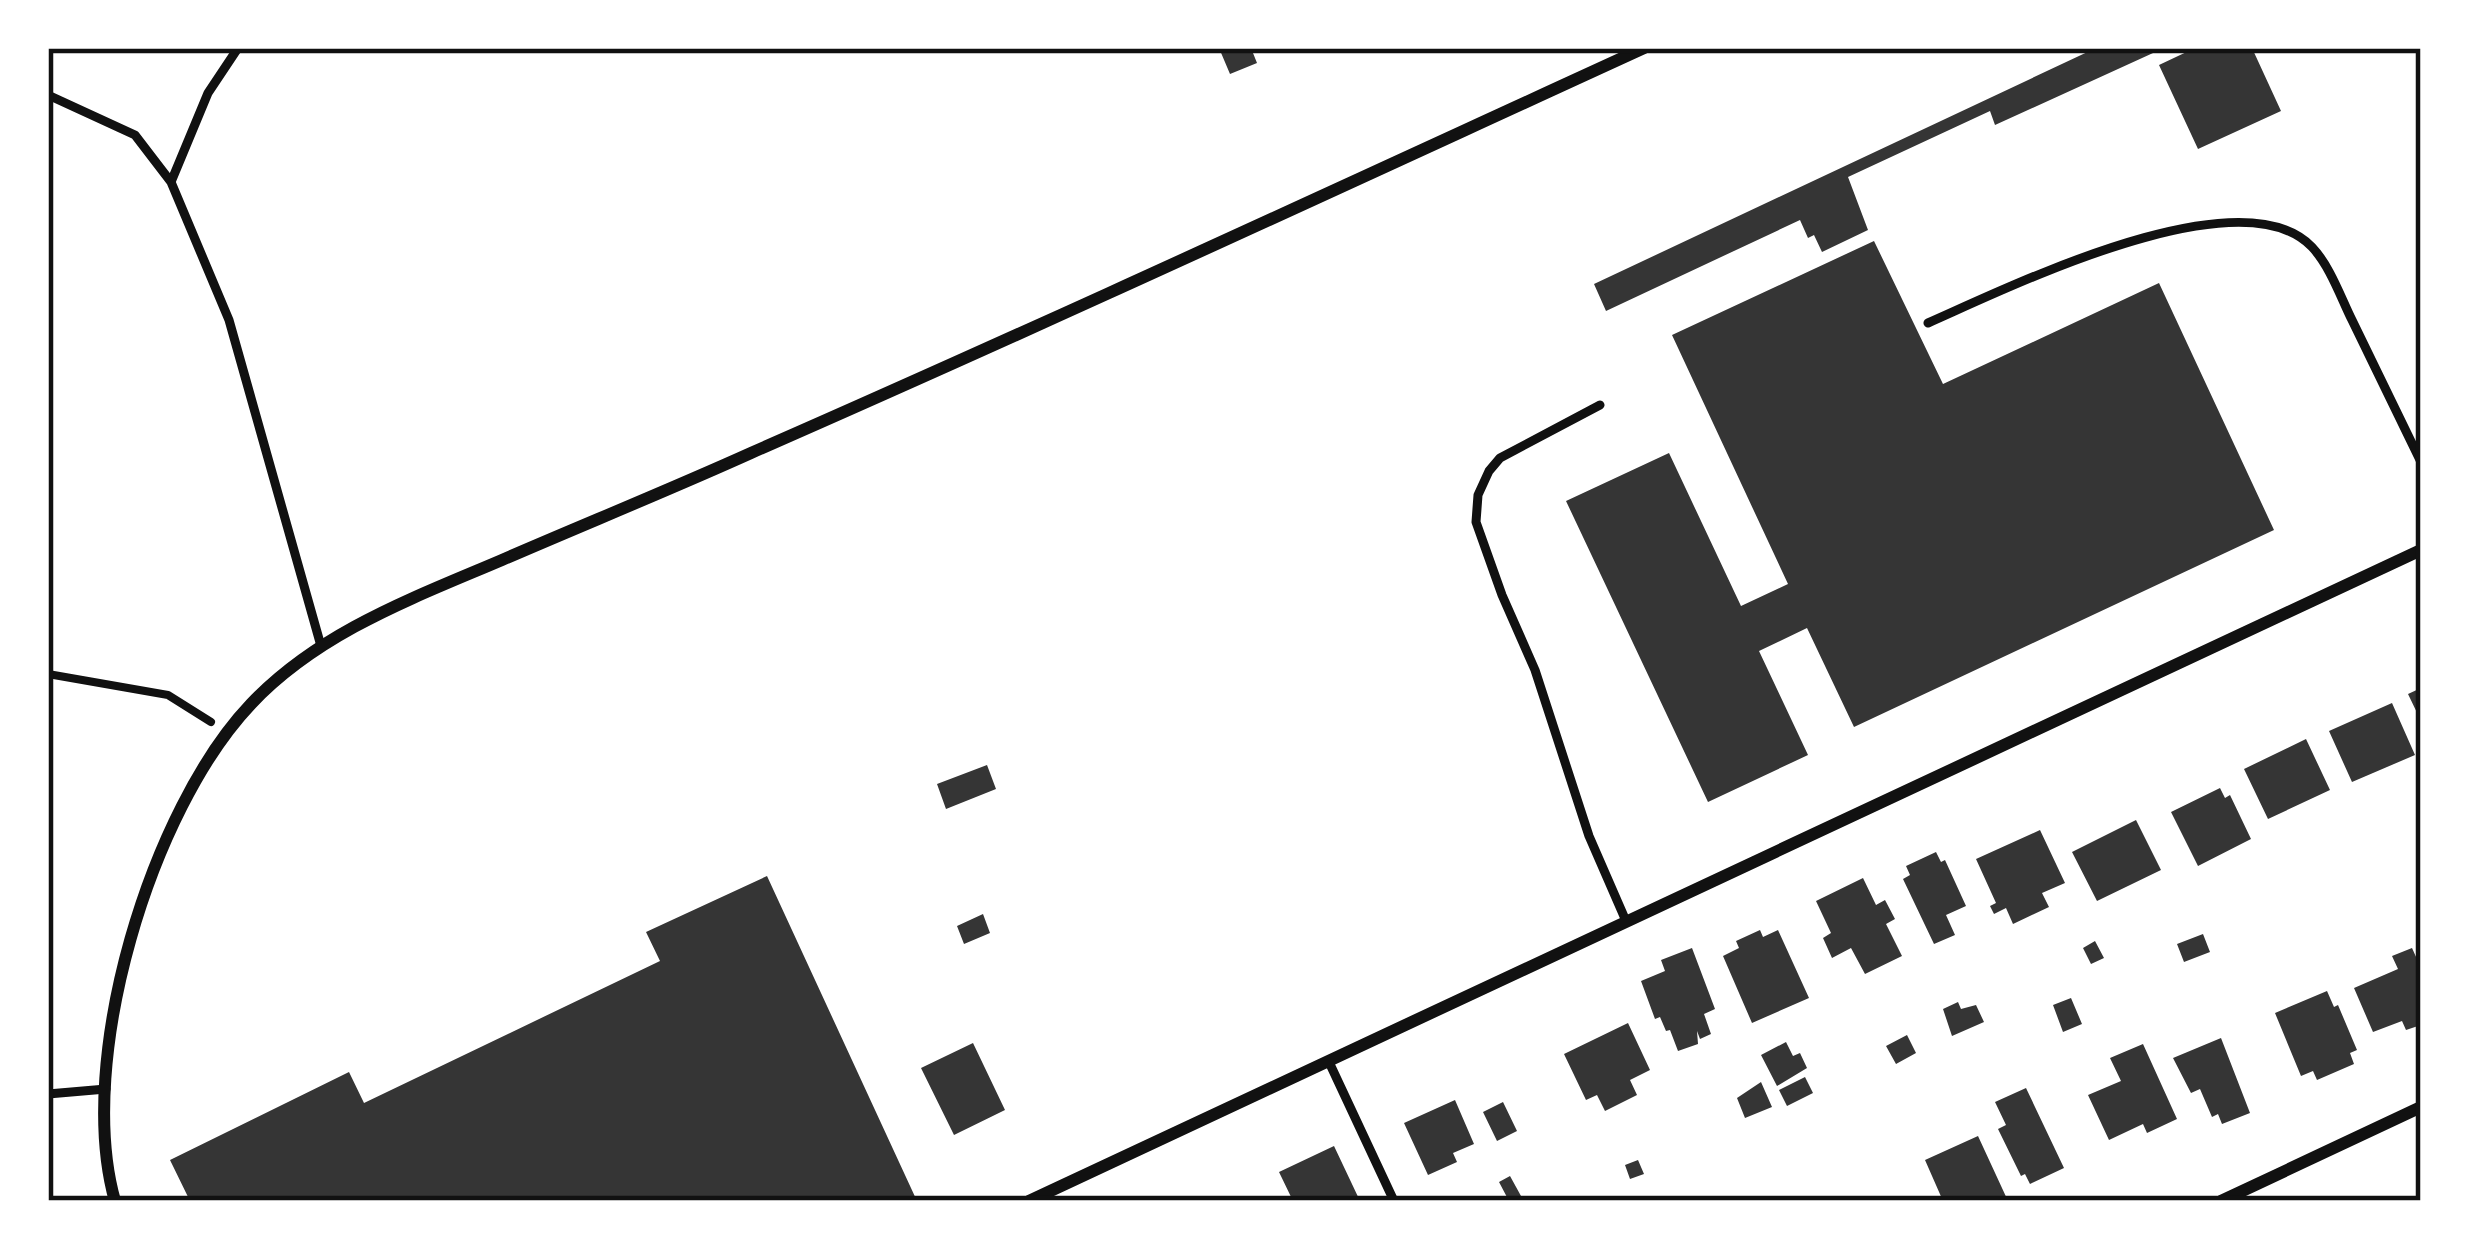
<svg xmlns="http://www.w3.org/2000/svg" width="2469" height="1249" font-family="Quicksand,sans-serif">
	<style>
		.building { fill: #353535 }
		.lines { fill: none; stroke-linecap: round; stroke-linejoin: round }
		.path { stroke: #111; stroke-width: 8 }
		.service { stroke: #111; stroke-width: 9 }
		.minor { stroke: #111; stroke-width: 12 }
		.neatline { fill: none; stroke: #111; stroke-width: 4.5 }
	</style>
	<rect width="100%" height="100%" fill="#fff"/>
	<!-- building -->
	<path class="building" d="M1219,48h32l6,15 -27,11z
		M2096,48h68l-169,77 -5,-14 -142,66 20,53 -46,22 -8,-17 -6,3 -8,-18 -194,91 -12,-27z
		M2195,48h57l29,63 -83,38 -39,-84z
		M1874,241l69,143 216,-101 115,247 -420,197 -47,-99 -48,23 49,104 -100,47 -142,-301 103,-48 72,153 47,-22 -116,-249z
		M2421,688v33l-13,-27z
		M2392,703l23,52 -63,27 -23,-51z
		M2306,739l24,51 -62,29 -24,-50z
		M987,765l9,24 -50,20 -9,-25z
		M2220,788l5,10 5,-3 21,44 -53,27 -27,-54z
		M2136,820l25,50 -64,31 -25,-49z
		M2040,830l25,53 -23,10 7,14 -36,17 -7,-16 -12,6 -4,-8 6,-3 -20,-44z
		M1936,852l5,10 4,-2 21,46 -20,9 9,20 -21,9 -31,-65 7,-4 -4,-9z
		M767,876l150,325h-727l-20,-41 179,-88 15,31 296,-142 -14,-29z
		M1863,878l13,27 9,-5 10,19 -9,5 16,32 -37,18 -14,-26 -19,10 -9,-20 8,-5 -15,-32z
		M983,914l7,19 -26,11 -7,-18z
		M1760,930l3,7 15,-7 31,68 -57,25 -29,-67 16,-8 -3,-7z
		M2203,934l7,18 -26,10 -7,-18z
		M2095,941l9,17 -13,6 -8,-16z
		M1692,948l23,61 -11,5 7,20 -11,5 -3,-8 1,13 -20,7 -8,-21 -4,1 -6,-14 -5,2 -14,-38 24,-10 -4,-11z
		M2412,948l9,20 -3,44 3,13 -15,5 -4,-9 -29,11 -19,-44 44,-19 -6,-13z
		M2327,991l7,16 4,-2 19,45 -7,3 4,11 -37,16 -4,-9 -12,5 -26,-63z
		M2071,998l11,26 -19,8 -10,-27z
		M1958,1002l3,7 15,-4 8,17 -32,14 -9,-27z
		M1628,1023l22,47 -20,10 7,15 -32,16 -8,-16 -11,5 -22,-46z
		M1907,1035l9,18 -20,11 -10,-18z
		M2221,1038l29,75 -28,11 -4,-10 -6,3 -12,-28 -9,4 -18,-35z
		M1786,1042l7,14 7,-3 7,15 -30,18 -16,-31z
		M973,1043l32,67 -51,25 -33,-67z
		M2143,1044l34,75 -30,14 -4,-9 -34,16 -21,-45 33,-14 -11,-23z
		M1805,1077l8,16 -26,13 -8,-16z
		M1761,1082l11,25 -27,11 -8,-20z
		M2026,1088l38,80 -34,16 -5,-10 -4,2 -23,-47 8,-4 -11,-23z
		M1455,1100l19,44 -21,9 4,9 -29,13 -24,-52z
		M1503,1102l14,29 -20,10 -14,-29z
		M1978,1136l30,65h-65l-18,-41z
		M1334,1146l26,55h-67l-14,-29z
		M1638,1160l6,14 -14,5 -5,-14z
		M1510,1176l11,20 -12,5 -10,-19z"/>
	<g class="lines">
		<!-- path -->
		<path class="path" d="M48,674l120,21 43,27"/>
		<!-- service -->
		<path class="service" d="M48,95l87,40 36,47 58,138 92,326
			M171,182l37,-89 30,-45
			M1928,323c78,-34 312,-151 384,-76 18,19 29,51 40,73 23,47 46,95 69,142
			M1600,405l-100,53 -11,13 -11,24 -2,27 26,73 33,75 54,166 37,85
			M1329,1062l65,139
			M48,1094l58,-5"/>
		<!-- minor -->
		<path class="minor" d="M115,1201c-40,-141 36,-392 136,-497 68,-72 162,-106 251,-144 83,-36 167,-70 249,-107 299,-131 596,-269 893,-405
			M1029,1201l1392,-651
			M2221,1201l200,-94"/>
	</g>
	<!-- border -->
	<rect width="2469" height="1249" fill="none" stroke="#ffffff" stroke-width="102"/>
	<rect x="51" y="51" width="2367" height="1147" class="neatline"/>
</svg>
